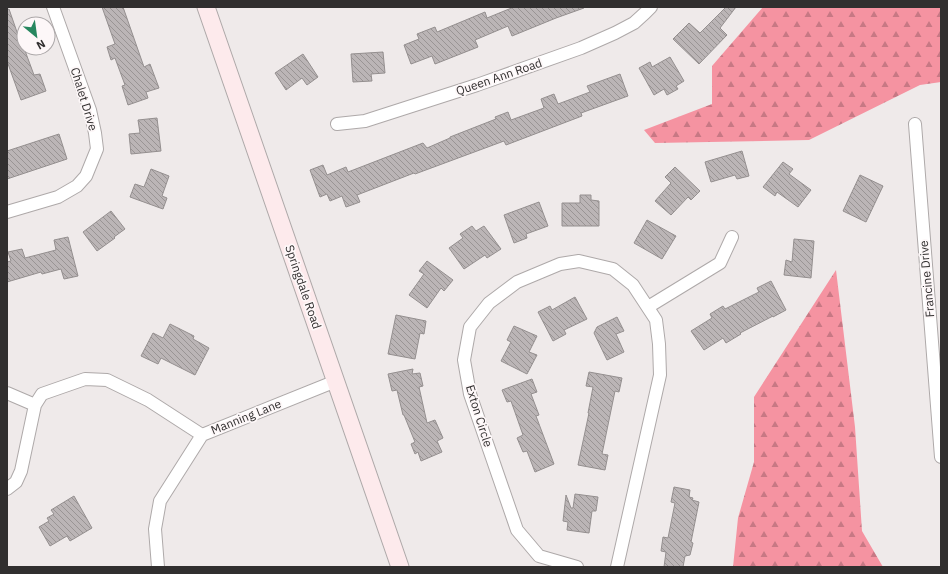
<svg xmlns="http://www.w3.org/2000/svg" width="948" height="574" font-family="'IBM Plex Sans',sans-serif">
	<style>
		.forest { fill: url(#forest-firs) }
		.building { fill: url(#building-back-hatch); stroke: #948f8f }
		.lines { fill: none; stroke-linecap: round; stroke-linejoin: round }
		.street-casing { stroke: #aea9a9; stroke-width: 14 }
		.secondary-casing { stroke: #aea9a9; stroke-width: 19 }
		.street { stroke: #fff; stroke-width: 12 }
		.secondary { stroke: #fdeaec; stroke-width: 17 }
		.labels { text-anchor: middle; stroke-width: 3.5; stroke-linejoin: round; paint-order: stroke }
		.street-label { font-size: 12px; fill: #312f2f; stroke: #fdf7f8 }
	</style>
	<defs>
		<pattern id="forest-firs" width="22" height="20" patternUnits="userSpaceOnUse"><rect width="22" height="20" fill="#f593a1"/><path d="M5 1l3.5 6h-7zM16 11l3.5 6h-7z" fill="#c77884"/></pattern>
		<pattern id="building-back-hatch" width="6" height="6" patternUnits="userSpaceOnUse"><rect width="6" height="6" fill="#bbb5b6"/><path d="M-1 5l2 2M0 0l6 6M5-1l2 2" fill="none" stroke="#999494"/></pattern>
	</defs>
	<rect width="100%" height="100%" fill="#efeaea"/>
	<!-- forest -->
	<path class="forest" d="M763,7h178v75l-21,3 -111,55 -154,3 -11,-13 68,-26v-38z
		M836,270l19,157 7,104 21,36h-150l5,-49 16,-56v-65z"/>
	<!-- building -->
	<path class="building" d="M102,7h21l21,60 6,-3 9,24 -13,4 2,6 -20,7 -6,-19 3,-1 -10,-27 -4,2 -4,-13 8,-3z
		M514,7h70v1l-28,10 -44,18 -4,-10 -33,14 3,7 -43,17 -3,-8 -21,8 -7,-19 15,-6 -2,-5 18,-7 2,5 48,-20 2,6z
		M726,7h10l-16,21 7,7 -28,29 -26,-25 16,-16 11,10z
		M9,9l9,26 6,-2v15l10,27 6,-1 6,17 -25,9 -14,-39v-51z
		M383,52l2,21 -14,1 1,7 -19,1 -2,-28z
		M303,54l15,23 -11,8 -5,-7 -16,12 -11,-17z
		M670,57l14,24 -8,5 2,3 -11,6 -3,-6 -10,6 -15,-27 11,-6 2,5z
		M620,74l8,22 -47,17 1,3 -76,29 -2,-4 -89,33 -1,-1 -57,22 3,7 -14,5 -4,-11 -12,5 -3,-7 -7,3 -10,-27 13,-5 4,10 19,-8 2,5 75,-29 4,5 23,-10v-1l46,-18 -1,-2 13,-5 3,8 33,-12 -3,-9 13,-5 4,10 32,-12 -3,-6z
		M157,118l4,33 -30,3 -2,-20 11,-1 -2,-13z
		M59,134l8,25 -60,20v-28z
		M742,151l7,25 -12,3 -2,-4 -24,7 -6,-20z
		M783,162l10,7 -4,5 22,16 -13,17 -21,-15 -2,4 -12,-9z
		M675,167l25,24 -9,9 -3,-3 -17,18 -16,-14 16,-18 -6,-6z
		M151,169l18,7 -7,20 5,2 -4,11 -33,-12 5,-13 9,3z
		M860,175l23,11 -17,36 -23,-11z
		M580,195h11v5l8,1v25h-37v-23h18z
		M539,202l9,24 -22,8 1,4 -13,5 -10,-28z
		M111,211l14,18 -11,8 1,1 -18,13 -14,-19z
		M647,220l29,16 -14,23 -28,-16z
		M472,226l4,5 8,-5 17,23 -14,9 -2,-3 -21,14 -15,-21 14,-10 -3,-4z
		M68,237l10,39 -14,3 -3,-10 -19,5 -1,-2 -34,10v-20l4,-1 -3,-9 14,-3 3,9 31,-8 -2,-10z
		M794,239l20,2 -3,37 -27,-3 2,-15 6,2z
		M427,261l26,19 -9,11 -3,-3 -14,20 -18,-13 15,-21 -5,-3z
		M771,281l15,29 -13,7v-1l-33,17 1,1 -15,9 -3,-5 -19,12 -13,-19 21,-13 -2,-4 13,-8 2,3 34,-17 -2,-4z
		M575,297l12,22 -23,11 2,4 -13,7 -15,-29 12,-6 2,4z
		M396,315l30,6 -2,13 -4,-1 -5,26 -27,-5z
		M617,317l7,14 -8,3 8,18 -17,8 -13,-27 3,-6z
		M170,324l24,12 -1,3 16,9 -14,27 -34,-17 -3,6 -17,-8 12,-23 10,5z
		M514,326l23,10 -8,16 8,3 -10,19 -26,-13 10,-19 -4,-2z
		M413,369l-1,5 8,-1 3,13 -4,1 8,36 8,-3 8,18 -6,3 5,11 -21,9 -3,-9 -3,2 -4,-10 4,-2 -11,-27h-1l-6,-25 -5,1 -4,-17z
		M589,372l33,6 -3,14 -4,-1 -13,63 6,1 -3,15 -27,-5 11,-52h-1l5,-26 -7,-1z
		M532,379l5,13 -6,2 8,21 -3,1 18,48 -19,8 -8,-21 -4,1 -6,-14 6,-3 -12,-34 -4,1 -5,-12z
		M674,487l16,3 -1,7 4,1 -1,2 7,2 -8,40 2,1 -3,12 -5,1 -2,11h-19l2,-15 -5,-1 2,-14 5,1 7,-35 -4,-1z
		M575,494l23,3 -2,14h-4l-3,22 -22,-3 1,-8 -5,-1 3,-26 5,13h2z
		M74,496l18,32 -22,13 -3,-5 -17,10 -11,-19 10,-6 -2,-3 7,-4 -3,-4z"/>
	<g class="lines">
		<!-- street casing -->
		<g class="street-casing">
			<path id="street" d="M337,124l28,-3 112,-36 104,-37 34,-15 19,-10 11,-10 6,-6
				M915,124l26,333
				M7,212l51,-15 19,-11 9,-10 11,-27 -2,-16 -5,-23 -37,-103
				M648,307l72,-44 12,-26
				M7,393l28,12 7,-11 43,-15 22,1 41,20 54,35
				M7,489l9,-7 5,-11 14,-66
				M158,567l-3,-38 5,-28 42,-66 134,-54
				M577,567l-38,-11 -22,-26 -47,-136 -6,-34 6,-33 19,-24 28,-21 43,-18 19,-3 34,8 20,16 23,35 3,24 1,31 -43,192"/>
		</g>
		<!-- secondary casing -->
		<g class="secondary-casing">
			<path id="secondary" d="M206,7l194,560"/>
		</g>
		<!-- street -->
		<use href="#street" class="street"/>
		<!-- secondary -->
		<use href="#secondary" class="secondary"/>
	</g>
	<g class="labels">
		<!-- street labels -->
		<g class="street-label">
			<text transform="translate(499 77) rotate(-19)" y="4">Queen Ann Road</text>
			<text transform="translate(84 99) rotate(73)" y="4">Chalet Drive</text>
			<text transform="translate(927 279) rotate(-95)" y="4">Francine Drive</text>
			<text transform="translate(303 287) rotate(71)" y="4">Springdale Road</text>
			<text transform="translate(479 416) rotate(73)" y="4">Exton Circle</text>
			<text transform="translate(246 417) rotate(-22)" y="4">Manning Lane</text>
		</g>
	</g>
	<!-- border -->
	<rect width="948" height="574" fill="none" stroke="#312f2f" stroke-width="16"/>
	<!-- north arrow -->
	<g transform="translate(36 36) rotate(151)"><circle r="19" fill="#fdf7f8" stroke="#aba7a8"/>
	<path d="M0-3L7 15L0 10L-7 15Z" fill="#27875f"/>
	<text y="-6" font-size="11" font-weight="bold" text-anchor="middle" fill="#312f2f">N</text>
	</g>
</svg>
